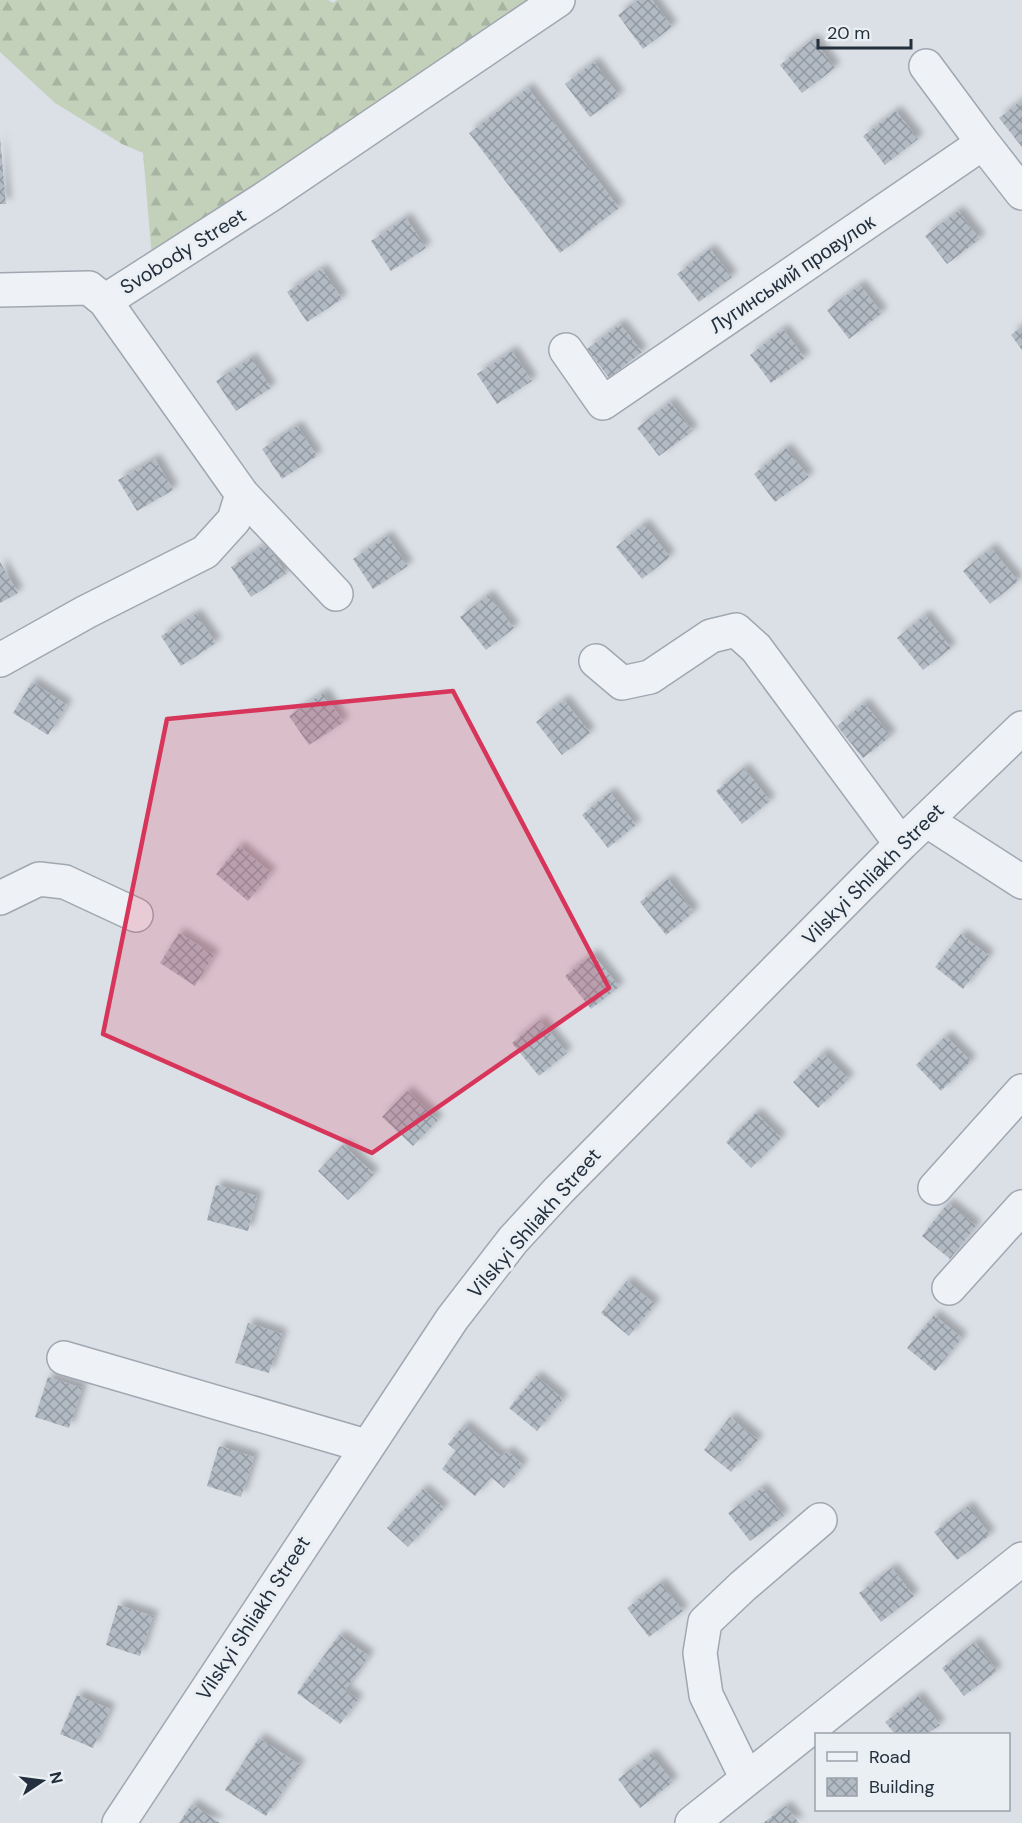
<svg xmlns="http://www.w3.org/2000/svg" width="1022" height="1823" font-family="'DM Sans',sans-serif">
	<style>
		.forest { fill: url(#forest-firs) }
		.building { fill: url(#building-cross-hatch); filter: url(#shadow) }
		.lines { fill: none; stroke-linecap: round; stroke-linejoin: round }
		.minor-casing { stroke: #a0a7b1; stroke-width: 36 }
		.minor { stroke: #eef1f5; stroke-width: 33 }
		.marked { fill: #d7355a; fill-opacity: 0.2; stroke: #d7355a; stroke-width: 4.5; stroke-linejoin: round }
		.labels { text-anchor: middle; stroke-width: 6; stroke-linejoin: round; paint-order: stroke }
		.street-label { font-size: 20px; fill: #242f3d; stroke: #eaeff4 }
	</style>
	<defs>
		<pattern id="forest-firs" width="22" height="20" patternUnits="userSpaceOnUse" patternTransform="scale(1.5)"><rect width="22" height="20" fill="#c3d1bb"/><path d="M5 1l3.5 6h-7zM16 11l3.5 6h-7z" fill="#a7b4a2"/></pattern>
		<pattern id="building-cross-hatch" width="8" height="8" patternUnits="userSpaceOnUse" patternTransform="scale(1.5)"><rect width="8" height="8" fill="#b2bac4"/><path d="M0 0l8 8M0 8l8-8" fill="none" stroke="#9198a0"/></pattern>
		<filter id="shadow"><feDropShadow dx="5.5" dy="-5.5" stdDeviation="3" flood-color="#0004"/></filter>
	</defs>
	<rect width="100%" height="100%" fill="#dbe0e7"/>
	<!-- forest -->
	<path class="forest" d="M0,0h328l5,3 4,-3h221l-405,270 -10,-117 -21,-9 -67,-41 -55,-51z"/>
	<!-- building -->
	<path class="building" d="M638,0h14l20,27 -29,22 -25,-34z
		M813,39l22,29 -33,25 -22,-28z
		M594,62l25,34 -29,21 -25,-33z
		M528,88l91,120 -59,45 -91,-120z
		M1022,100v47l-23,-29z
		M896,111l22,28 -33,26 -22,-29z
		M0,137l6,67h-6z
		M958,211l22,28 -33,25 -22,-28z
		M406,218l20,30 -35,23 -20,-30z
		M710,249l22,28 -33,25 -22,-28z
		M322,269l20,30 -35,23 -20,-30z
		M860,285l22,28 -33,26 -22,-29z
		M620,324l22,28 -33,26 -22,-29z
		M1022,326v24l-11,-15z
		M783,329l22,29 -34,25 -21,-28z
		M512,351l20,30 -35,23 -20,-30z
		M251,358l20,30 -35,23 -20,-30z
		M670,402l23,29 -34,25 -22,-28z
		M297,426l20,30 -35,23 -20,-30z
		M786,448l23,29 -34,25 -21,-28z
		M155,459l18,31 -36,21 -19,-31z
		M644,524l26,33 -28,22 -26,-32z
		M387,536l21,30 -35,23 -20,-30z
		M266,544l20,30 -35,23 -20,-30z
		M991,548l27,33 -28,23 -27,-33z
		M0,562l18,31 -18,10z
		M488,595l26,33 -28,22 -26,-33z
		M196,614l20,29 -35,23 -20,-30z
		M925,615l26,33 -28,22 -26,-32z
		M32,682l35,23 -19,30 -35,-22z
		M323,693l21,29 -35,23 -20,-29z
		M564,700l26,33 -28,22 -26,-33z
		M864,703l27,33 -28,22 -26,-32z
		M744,768l26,33 -28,23 -26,-33z
		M610,792l26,33 -28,23 -26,-33z
		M239,846l32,27 -23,28 -32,-27z
		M668,879l26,33 -28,23 -26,-33z
		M179,933l35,22 -19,31 -35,-23z
		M961,934l28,22 -26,33 -28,-22z
		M593,954l26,33 -28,22 -26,-33z
		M540,1020l27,33 -28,23 -27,-33z
		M946,1036l25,25 -30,30 -25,-26z
		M823,1053l26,26 -31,29 -25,-26z
		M407,1091l31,29 -25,26 -31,-29z
		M756,1113l25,25 -30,30 -25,-26z
		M343,1145l31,29 -26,26 -30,-29z
		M216,1185l41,11 -9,35 -41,-11z
		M948,1203l28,23 -26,33 -28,-23z
		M627,1281l28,23 -26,32 -28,-23z
		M934,1315l28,23 -27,33 -28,-23z
		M248,1323l34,11 -13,39 -34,-10z
		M536,1376l27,23 -26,32 -28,-23z
		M48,1377l34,11 -13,40 -34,-11z
		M730,1417l28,23 -27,32 -27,-22z
		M464,1425l38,32 5,-6 16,14 -19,23 -13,-11 -16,19 -33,-27 14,-18 -8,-7z
		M219,1446l35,11 -13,40 -34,-11z
		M762,1488l22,28 -34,25 -22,-28z
		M423,1489l21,19 -36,39 -21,-19z
		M968,1506l22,29 -33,25 -23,-28z
		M892,1568l22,28 -33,26 -22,-29z
		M661,1583l22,28 -34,26 -22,-29z
		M118,1605l35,11 -13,40 -34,-11z
		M339,1635l30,21 -24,34 13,10 -18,24 -43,-31z
		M975,1642l22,29 -33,25 -22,-28z
		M77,1695l33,14 -17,39 -33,-14z
		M918,1696l22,29 -13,9h-32l-10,-12z
		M259,1738l41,27 -34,51 -41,-26z
		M651,1754l22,28 -33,26 -22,-29z
		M192,1804l28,19h-41z
		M786,1806l13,17h-36z"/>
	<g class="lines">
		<!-- minor casing -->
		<g class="minor-casing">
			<path id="minor" d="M926,66l57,77
				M0,290l89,-2 16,13 137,193 -8,26 -29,32 -119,60 -86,48
				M105,301l165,-106 288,-195
				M566,350l37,53 380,-260 39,50
				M242,494l94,100
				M596,661l26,22 28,-6 61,-41 25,-6 20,18 145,196
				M926,820l96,62
				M0,898l39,-19 26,3 71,33
				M935,1188l87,-97
				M949,1288l73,-81
				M64,1358l302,88
				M747,1779l-41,-84 -6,-42 5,-31 38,-36 77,-66
				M119,1823l333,-504 61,-79 46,-50 342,-346 121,-116
				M692,1823l330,-264"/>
		</g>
		<!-- minor -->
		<use href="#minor" class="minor"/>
	</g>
	<!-- marked area -->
	<path class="marked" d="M453,691l156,297 -237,165 -269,-119 64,-315z"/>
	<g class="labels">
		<!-- street labels -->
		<g class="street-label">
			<text transform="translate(183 251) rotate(-32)" y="7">Svobody Street</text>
			<text transform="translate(792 274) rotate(-34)" y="7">Лугинський провулок</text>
			<text transform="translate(873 874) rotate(-45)" y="7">Vilskyi Shliakh Street</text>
			<text transform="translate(534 1223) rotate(-49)" y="7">Vilskyi Shliakh Street</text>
			<text transform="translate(253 1618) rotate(-57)" y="7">Vilskyi Shliakh Street</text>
		</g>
	</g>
	<!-- legend -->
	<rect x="815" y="1733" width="195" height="78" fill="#eaeff4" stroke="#9ba2ab" stroke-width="1.5"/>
	<rect x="827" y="1752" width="30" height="9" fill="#eef1f5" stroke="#9ba2ab" stroke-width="1.5"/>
	<text x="869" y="1763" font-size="18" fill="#242f3d">Road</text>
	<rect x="827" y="1778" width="30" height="18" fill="url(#building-cross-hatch)" stroke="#9ba2ab" stroke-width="1.5"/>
	<text x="869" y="1793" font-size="18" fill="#242f3d">Building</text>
	<!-- north arrow -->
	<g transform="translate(42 1781) rotate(77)" stroke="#eaeff4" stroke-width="4.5" paint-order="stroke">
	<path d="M0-4.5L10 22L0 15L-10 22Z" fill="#242f3d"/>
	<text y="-9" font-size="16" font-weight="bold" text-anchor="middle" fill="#242f3d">N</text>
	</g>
	<!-- scale -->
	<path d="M818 39v9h93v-9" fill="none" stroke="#242f3d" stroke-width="3"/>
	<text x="827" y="39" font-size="18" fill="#242f3d" stroke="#eaeff4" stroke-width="4.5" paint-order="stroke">20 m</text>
</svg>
